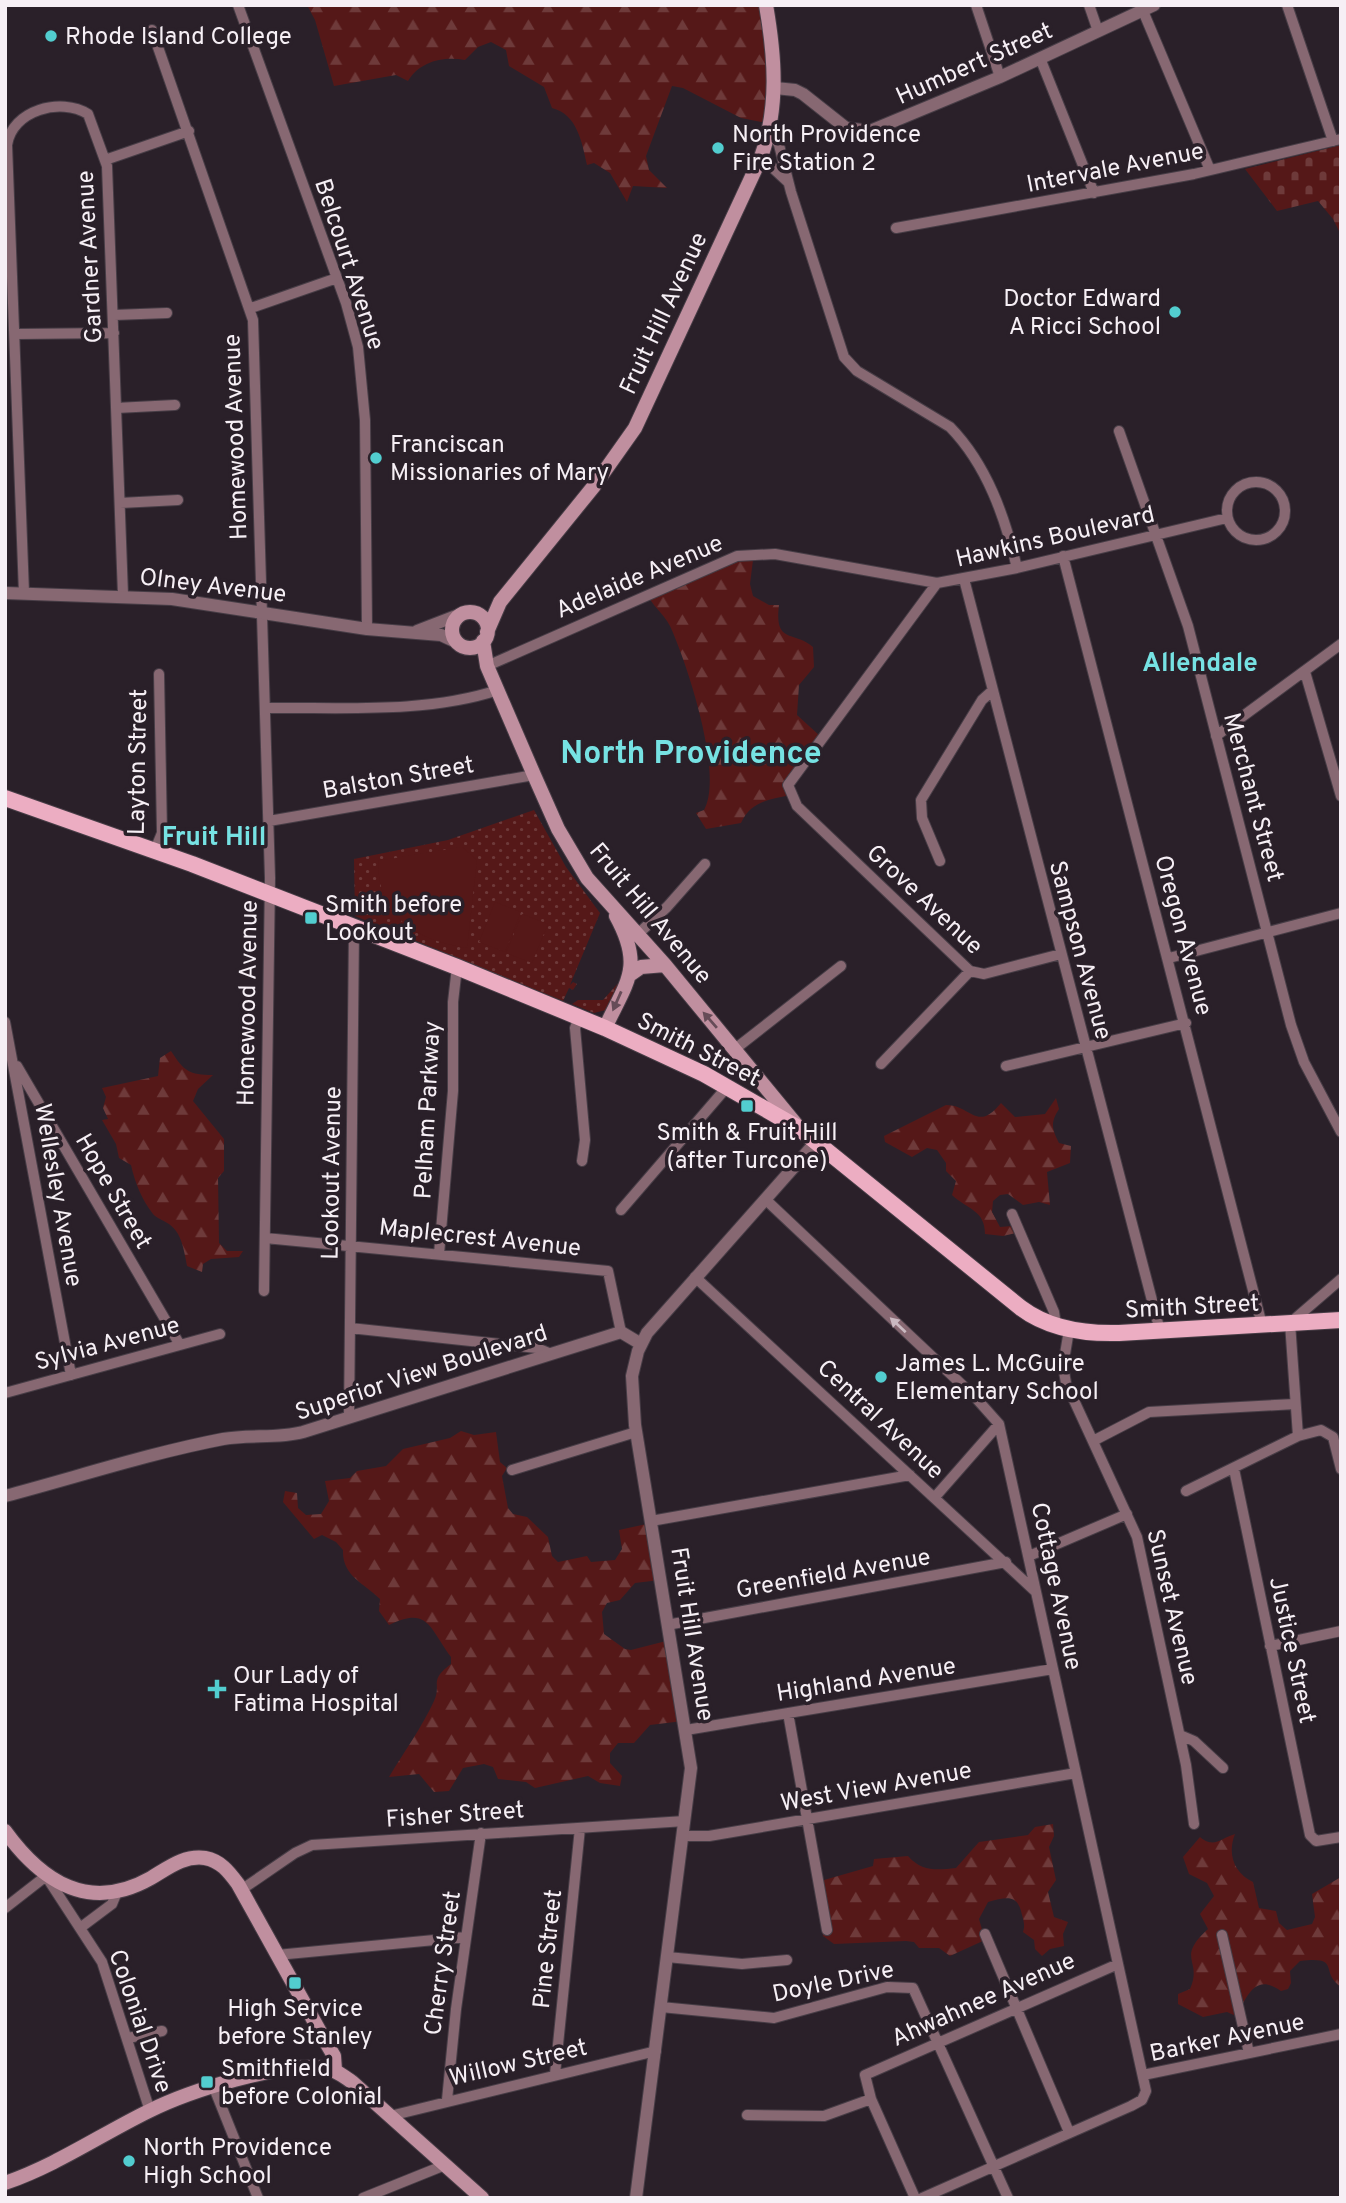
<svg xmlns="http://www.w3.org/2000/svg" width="1346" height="2203" font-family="Overpass,sans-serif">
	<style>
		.grass { fill: url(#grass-dots) }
		.forest { fill: url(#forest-firs) }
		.cemetery { fill: url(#cemetery-stones) }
		.garden { fill: #551818 }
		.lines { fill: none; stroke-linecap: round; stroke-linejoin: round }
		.minor-casing { stroke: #473d46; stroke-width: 12 }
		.tertiary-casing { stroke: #473d46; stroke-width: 14 }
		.secondary-casing { stroke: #473d46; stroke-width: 16 }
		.primary-casing { stroke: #473d46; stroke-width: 18 }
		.minor { stroke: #876872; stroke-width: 10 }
		.tertiary { stroke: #876872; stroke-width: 12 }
		.secondary { stroke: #c08f9f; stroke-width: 14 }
		.primary { stroke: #ecadc2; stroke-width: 16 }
		.oneway { fill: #664c58 }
		.oneway2 { fill: #cab9c1 }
		.poi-dot { fill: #52cdcf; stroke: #2a2029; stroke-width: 2.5 }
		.labels { text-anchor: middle; stroke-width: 7; stroke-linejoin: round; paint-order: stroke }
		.poi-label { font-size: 24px; fill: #f6eff5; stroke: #2a2029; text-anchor: start }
		.street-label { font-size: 24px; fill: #f6eff5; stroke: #2a2029 }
		.neighbourhood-label { font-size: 26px; font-weight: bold; fill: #76e2e3; stroke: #2a2029 }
		.district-label { font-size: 32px; font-weight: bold; fill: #76e2e3; stroke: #2a2029 }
	</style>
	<defs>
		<pattern id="grass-dots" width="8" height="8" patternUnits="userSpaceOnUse" patternTransform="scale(1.75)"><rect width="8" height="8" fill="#551818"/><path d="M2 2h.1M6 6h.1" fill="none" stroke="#6e3a3a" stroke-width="1.8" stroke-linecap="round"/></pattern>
		<pattern id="forest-firs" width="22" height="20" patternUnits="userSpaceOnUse" patternTransform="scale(1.75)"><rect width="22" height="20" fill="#551818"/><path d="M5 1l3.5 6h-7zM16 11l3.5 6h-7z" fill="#6e3a3a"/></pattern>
		<pattern id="cemetery-stones" width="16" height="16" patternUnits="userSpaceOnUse" patternTransform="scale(1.75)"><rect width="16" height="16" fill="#551818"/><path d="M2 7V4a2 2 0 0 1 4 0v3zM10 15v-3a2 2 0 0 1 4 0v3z" fill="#6e3a3a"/></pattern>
	</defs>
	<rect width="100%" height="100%" fill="#2a2029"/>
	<!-- grass -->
	<path class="grass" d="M534,810l32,57 34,46 -30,72 3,-3 4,2 -4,6 -4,-2 -6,13 -208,-85 -1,-57 94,-19z
		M620,981l-14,29 -12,3 -22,-9 6,-4h25z"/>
	<!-- forest -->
	<path class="forest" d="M307,5h458l5,35 -4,83 -25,-5 -58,-30 -11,-2 -26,70 3,14 18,18 -34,-2 -6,16 -17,-29 -16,-10 -7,2c-5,-23 -10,-51 -35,-57l-8,-21 -35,-21 -3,-16 -15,-8 -13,5 -13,13c-21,-4 -45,1 -57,21l-12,-6 -62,11 -19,-66z
		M754,552l-4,32 3,12 16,9h10c-5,40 15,25 34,42l1,20 -15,18 -2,30 23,21 -31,42 1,17c-22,5 -39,6 -49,28l-35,6 -10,-16 8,-3c20,-35 -17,-147 -34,-184 -7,-14 -18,-19 -24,-35l83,-37z
		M171,1051c13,20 18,24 42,24l-15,14 -5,12 31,38v32l-6,7 1,65 8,8h16l-4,6 -28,2 -8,5 -1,8 -15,-6c-2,-11 -4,-23 -9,-32 -7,-13 -19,-13 -25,-20 -11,-14 -18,-31 -22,-49l-12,-7 -3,-14 -14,-24 6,-1 -5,-11 3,-11 -4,-9 56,-12 2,-18z
		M1056,1098l3,11c-9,14 -7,20 0,34l12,3 -1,17 -23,9 3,33 -11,-3 -16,3 -15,-11 -8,1 -7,6 -1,11 8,15 12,-1 8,6 -17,4 -18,-2c0,-24 -17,-24 -33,-39l4,-14 -10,-10v-8l-9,-13 -10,-2 -15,9 -27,-15 -1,-6 62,-31c25,0 31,28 55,-2l14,14 30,-3z
		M461,1431l13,4 22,-3 4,30 7,6 -5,8 6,32 5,6 14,3 21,20 4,19 6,6 29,-6 4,6 24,-2 7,-11 -3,-19 32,-7 9,57 -25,3 -15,17 -13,3 -5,9 2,22 21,15 6,1 39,-10 13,81 -33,4 -16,18h-16l-8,10v10l12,13 -2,10 -20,-3 -12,-7 -53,12 -9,-6 -28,-3 -5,-12 -9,-3 -21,4 -14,23 -15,1 -15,-18 -30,3c15,-25 33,-50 45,-76 8,-17 -6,-20 17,-37v-7c-22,-30 -23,-51 -62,-32l-10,-14 1,-12c-16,-16 -38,-23 -37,-49l-7,-8 -14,-7 -8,4 -31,-37 2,-11 12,2 1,15 8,7 15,-1 8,-13 -4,-20 25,-3 7,-7 29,-5 17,-17 47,-11z
		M1053,1824l1,12 -5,11 7,33 -8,12 6,25 14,5 -5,12 1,12 -14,3 -8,7 -7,-7 -1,-9 -11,-8c2,-6 1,-10 -1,-17 -4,-21 -15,-18 -34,-13l-9,17 6,21 -35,16 -11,-8h-20l-5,-6 -8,-1 -72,3 -11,-8 -6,-54 56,-16 1,-7 34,-3c14,16 29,14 48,12l23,-26 49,-7 7,-8z
		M1235,1834c-8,20 -1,39 18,48l6,26 17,3 3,12 8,7 25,-6 3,-7 -3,-23 29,-17v110c-22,-15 1,-31 -41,-26l-10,10 1,12 -3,6 -7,2c-28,-20 -35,10 -45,25l-9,-4 -24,5 -25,-13v-10l12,-5c13,-29 -15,-30 18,-60l-8,-15 14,-18 -7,-13 -18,-9 -6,-17 17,-20c14,12 21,1 35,-3z"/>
	<!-- cemetery -->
	<path class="cemetery" d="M1341,145v90l-8,-16 -15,-18 -41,10 -32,-42z"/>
	<!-- garden -->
	<path class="garden" d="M462,847l15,13 -10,88c-51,-8 -89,-31 -89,-87z
		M495,902l26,10 -16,40 -26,-10z
		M522,914l26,10 -16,39 -26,-10z"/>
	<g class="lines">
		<!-- minor casing -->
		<g class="minor-casing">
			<path id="minor" d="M238,5l108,298 12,44 7,73 2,209
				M976,5l24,72
				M1089,5l9,26
				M1287,5l46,136
				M1143,11l67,159
				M152,30l101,290 17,558 -6,413
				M1040,58l54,135
				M770,127l9,18 12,47 53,165 13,14 93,56c37,38 55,90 67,141
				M761,157l27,25
				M105,160l84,-29
				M896,228l298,-54 147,-35
				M251,308l86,-30
				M114,315l53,-2
				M16,334l98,-1
				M116,408l59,-3
				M1119,431l69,195 103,399 13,37 37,70
				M1227 511a29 29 0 1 1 58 0a29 29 0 1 1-58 0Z
				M120,503l58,-3
				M1063,556l199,769
				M964,579l196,752
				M24,593l-17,-448c5,-35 54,-48 81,-31l19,52 16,429
				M487,666l250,-110 38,-2 162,29
				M1305,672l36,124
				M265,708c76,-1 160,6 233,-18
				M1216,736l125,-92
				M269,821l265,-46
				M155,850l7,-17 -3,-159
				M940,861l-18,-43 -1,-18 61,-100 10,-9
				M638,934l29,-27 38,-43
				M1061,954l-77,20 -14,-3 -173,-165 -9,-21 149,-202 80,-15 210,-50
				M1169,958l172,-45
				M579,1017l-4,11 10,112 -3,21
				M5,1022l66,353
				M735,1049l106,-83
				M881,1064l89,-93
				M17,1066l163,279
				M1006,1066l180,-43
				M765,1199l210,198 24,27 147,667 -4,9 -11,6 -209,92
				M621,1210l106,-123
				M1012,1214l42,98 2,13
				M265,1238l343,33 13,61
				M439,1254l14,-163v-89l4,-35
				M695,1277l340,314
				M350,1328l187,20 12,5
				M1069,1330l-6,36 3,17 71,154 49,228 8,59
				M5,1393l215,-59
				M349,1418l5,-490
				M1298,1436l-8,-113 51,-44
				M1093,1441l56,-29 146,-8
				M1234,1469l76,366 6,6 25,-4
				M512,1470l124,-38
				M1186,1491l112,-55 23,-6 12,7 8,32
				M935,1497l64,-73
				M651,1521l259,-46
				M1029,1556l98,-42
				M667,1625l339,-63
				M1270,1646l71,-15
				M788,1713l39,217
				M686,1730l367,-61
				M1180,1735l14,6 29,27
				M683,1836h26l367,-63
				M241,1890l54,-37 17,-8 373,-24
				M5,1908l41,-32 56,86 48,149
				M80,1928l32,-24 5,-12
				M985,1934l84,198
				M1222,1935l27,118
				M277,1955l189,-18
				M667,1957l75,7 45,-4
				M661,2007l113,11 113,-31 26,1 95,210
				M128,2038l34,-7
				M555,2074l25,-246
				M1143,2075l198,-41
				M214,2088l44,110
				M447,2100l9,-91 25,-176
				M747,2115l77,1 47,-17
				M390,2116l266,-65
				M363,2198l82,-33
				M915,2198l-44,-99 -6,-24 253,-111"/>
		</g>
		<!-- tertiary casing -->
		<g class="tertiary-casing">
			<path id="tertiary" d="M775,88l20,2 8,4 43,34 24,3 130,-54 154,-72
				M5,593l167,6 195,30 74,6 15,7
				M417,631l44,-17
				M5,1496c72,-19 145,-43 218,-57 27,-5 54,0 80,-7l318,-100 20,12
				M636,2198l55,-430 -56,-343 -3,-49 6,-25 9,-18 169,-191"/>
		</g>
		<!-- secondary casing -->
		<g class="secondary-casing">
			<path id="secondary" d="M452 630a18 18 0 1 1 36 0a18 18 0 1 1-36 0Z
				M487,632l13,-30 94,-116 41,-58 126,-271c18,-50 14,-100 5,-152
				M483,641l4,25 47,109 24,54 29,49 78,87 134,163
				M631,974l10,-7 24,-2
				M605,1028c22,-47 39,-61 11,-112
				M5,1831c37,51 84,82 146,47 17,-10 33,-23 54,-20 16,3 24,14 33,26l86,155 10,17 1,14
				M5,2183c52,-18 95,-48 144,-72 40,-20 131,-49 175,-43 11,1 19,8 28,14l130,116"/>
		</g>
		<!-- primary casing -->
		<g class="primary-casing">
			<path id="primary" d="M5,798l187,66 265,103 148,61 99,46 96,55 221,179c28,21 63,26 98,25l222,-13"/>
		</g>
		<!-- minor -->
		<use href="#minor" class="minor"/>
		<!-- tertiary -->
		<use href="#tertiary" class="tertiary"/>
		<!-- secondary -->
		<use href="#secondary" class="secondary"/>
		<!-- primary -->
		<use href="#primary" class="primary"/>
	</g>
	<!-- one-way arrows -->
	<defs><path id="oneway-solid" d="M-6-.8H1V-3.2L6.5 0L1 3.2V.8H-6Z" transform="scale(1.75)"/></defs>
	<g class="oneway">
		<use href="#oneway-solid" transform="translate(617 1001) rotate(114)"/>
		<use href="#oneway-solid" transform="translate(710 1020) rotate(-131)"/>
	</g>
	<use class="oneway2" href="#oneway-solid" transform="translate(898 1325) rotate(-137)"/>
	<!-- markers -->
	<g class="poi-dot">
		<circle cx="51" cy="36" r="7"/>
		<circle cx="718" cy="148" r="7"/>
		<circle cx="1175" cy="312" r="7"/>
		<circle cx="376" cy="458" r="7"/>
		<rect x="304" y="911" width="14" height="14" rx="3.5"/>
		<rect x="740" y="1099" width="14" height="14" rx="3.5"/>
		<circle cx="881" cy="1377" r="7"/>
		<path d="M213.5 1678.5h7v7h7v7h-7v7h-7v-7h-7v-7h7z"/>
		<rect x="288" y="1976" width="14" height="14" rx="3.5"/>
		<rect x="200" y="2075" width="14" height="14" rx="3.5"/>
		<circle cx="129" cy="2161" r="7"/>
	</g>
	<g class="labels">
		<!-- poi labels -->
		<g class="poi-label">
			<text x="65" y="44">Rhode Island College</text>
			<text x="732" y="142">North Providence<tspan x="732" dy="28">Fire Station 2</tspan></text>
			<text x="1161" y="306" text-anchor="end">Doctor Edward<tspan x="1161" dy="28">A Ricci School</tspan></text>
			<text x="390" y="452">Franciscan<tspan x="390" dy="28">Missionaries of Mary</tspan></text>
			<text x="325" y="912">Smith before<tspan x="325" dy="28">Lookout</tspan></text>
			<text x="747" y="1140" text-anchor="middle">Smith &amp; Fruit Hill<tspan x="747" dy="28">(after Turcone)</tspan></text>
			<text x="895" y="1371">James L. McGuire<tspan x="895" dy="28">Elementary School</tspan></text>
			<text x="233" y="1683">Our Lady of<tspan x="233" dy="28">Fatima Hospital</tspan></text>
			<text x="295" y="2016" text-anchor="middle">High Service<tspan x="295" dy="28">before Stanley</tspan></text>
			<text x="221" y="2076">Smithfield<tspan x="221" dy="28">before Colonial</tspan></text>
			<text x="143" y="2155">North Providence<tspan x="143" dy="28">High School</tspan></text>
		</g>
		<!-- street labels -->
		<g class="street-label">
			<text transform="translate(974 63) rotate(-24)" y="8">Humbert Street</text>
			<text transform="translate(1115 167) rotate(-11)" y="8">Intervale Avenue</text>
			<text transform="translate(89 257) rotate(-93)" y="8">Gardner Avenue</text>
			<text transform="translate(350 264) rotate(72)" y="8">Belcourt Avenue</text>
			<text transform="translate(663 313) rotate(-65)" y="8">Fruit Hill Avenue</text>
			<text transform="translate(235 437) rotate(-92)" y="8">Homewood Avenue</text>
			<text transform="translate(1055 536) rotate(-13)" y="8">Hawkins Boulevard</text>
			<text transform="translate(639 576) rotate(-23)" y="8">Adelaide Avenue</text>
			<text transform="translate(213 585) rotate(7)" y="8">Olney Avenue</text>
			<text transform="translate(137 762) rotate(-89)" y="8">Layton Street</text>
			<text transform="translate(398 777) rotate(-10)" y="8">Balston Street</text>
			<text transform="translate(1254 797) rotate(75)" y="8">Merchant Street</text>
			<text transform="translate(925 899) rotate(43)" y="8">Grove Avenue</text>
			<text transform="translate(651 913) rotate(50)" y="8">Fruit Hill Avenue</text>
			<text transform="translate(1184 935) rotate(75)" y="8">Oregon Avenue</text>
			<text transform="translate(1081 950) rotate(75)" y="8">Sampson Avenue</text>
			<text transform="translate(247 1003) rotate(-89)" y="8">Homewood Avenue</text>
			<text transform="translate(699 1049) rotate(27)" y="8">Smith Street</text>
			<text transform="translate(427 1110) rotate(-87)" y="8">Pelham Parkway</text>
			<text transform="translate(331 1173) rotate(-89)" y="8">Lookout Avenue</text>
			<text transform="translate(114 1191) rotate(60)" y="8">Hope Street</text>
			<text transform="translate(59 1195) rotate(80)" y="8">Wellesley Avenue</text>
			<text transform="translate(480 1237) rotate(6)" y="8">Maplecrest Avenue</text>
			<text transform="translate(1192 1306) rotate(-3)" y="8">Smith Street</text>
			<text transform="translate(107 1343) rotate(-15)" y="8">Sylvia Avenue</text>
			<text transform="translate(421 1372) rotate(-18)" y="8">Superior View Boulevard</text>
			<text transform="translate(881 1419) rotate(43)" y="8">Central Avenue</text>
			<text transform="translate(833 1573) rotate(-10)" y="8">Greenfield Avenue</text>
			<text transform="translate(1057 1586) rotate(78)" y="8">Cottage Avenue</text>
			<text transform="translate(1173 1607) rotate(77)" y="8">Sunset Avenue</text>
			<text transform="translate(693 1634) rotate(81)" y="8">Fruit Hill Avenue</text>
			<text transform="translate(1293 1650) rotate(78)" y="8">Justice Street</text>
			<text transform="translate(866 1679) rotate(-9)" y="8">Highland Avenue</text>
			<text transform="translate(876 1786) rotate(-10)" y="8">West View Avenue</text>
			<text transform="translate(455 1814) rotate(-4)" y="8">Fisher Street</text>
			<text transform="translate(547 1949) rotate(-84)" y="8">Pine Street</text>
			<text transform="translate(442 1963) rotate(-82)" y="8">Cherry Street</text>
			<text transform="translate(833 1981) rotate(-12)" y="8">Doyle Drive</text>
			<text transform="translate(983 1999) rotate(-24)" y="8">Ahwahnee Avenue</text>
			<text transform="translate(141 2021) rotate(71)" y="8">Colonial Drive</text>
			<text transform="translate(1227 2037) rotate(-12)" y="8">Barker Avenue</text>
			<text transform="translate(518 2062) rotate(-13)" y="8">Willow Street</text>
		</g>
		<!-- neighbourhood labels -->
		<g class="neighbourhood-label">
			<text x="1200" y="671">Allendale</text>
			<text x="214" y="845">Fruit Hill</text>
		</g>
		<!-- district labels -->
		<g class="district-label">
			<text x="691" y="763">North Providence</text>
		</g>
	</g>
	<!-- border -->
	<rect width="1346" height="2203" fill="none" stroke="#f6eff5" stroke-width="14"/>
</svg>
